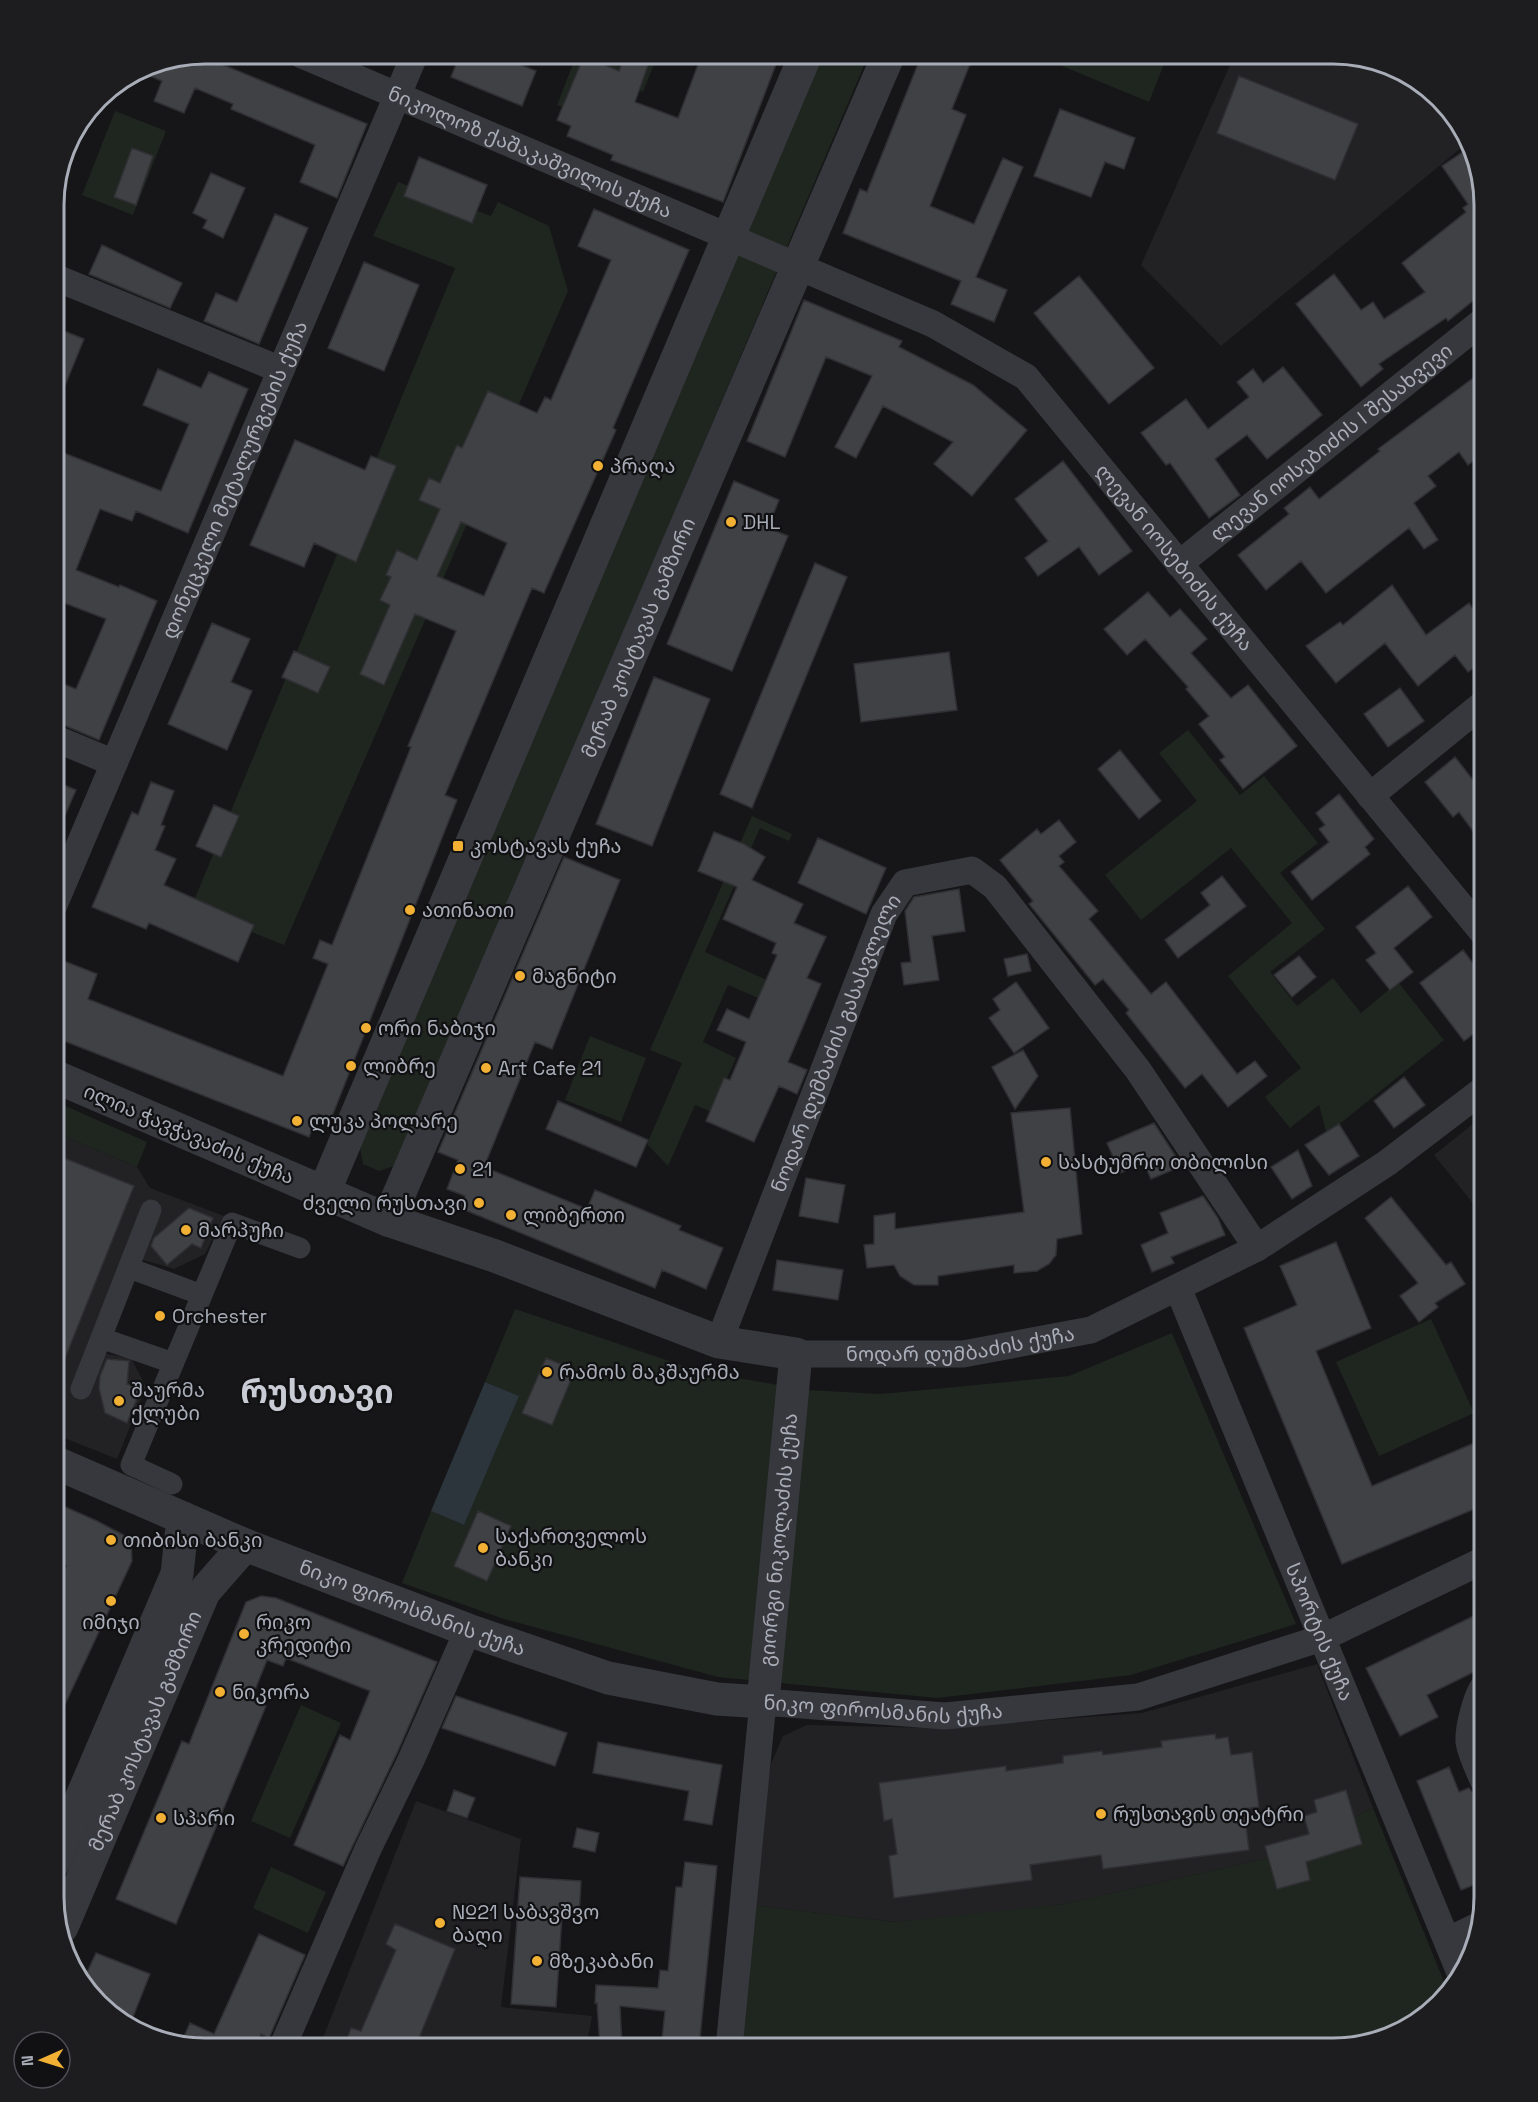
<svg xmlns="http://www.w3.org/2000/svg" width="1538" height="2102" font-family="'Space Grotesk','Noto Sans Georgian',sans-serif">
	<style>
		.built { fill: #222225 }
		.green { fill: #1e261f }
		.water { fill: #2c353c }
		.building { fill: #404145; stroke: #303034; stroke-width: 1.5; fill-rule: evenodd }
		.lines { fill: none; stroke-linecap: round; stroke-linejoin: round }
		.pedestrian { stroke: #37383d; stroke-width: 21 }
		.minor { stroke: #37383d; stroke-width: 27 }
		.tertiary { stroke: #37383d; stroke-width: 33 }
		.poi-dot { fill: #f2b134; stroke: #111113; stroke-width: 2 }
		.labels { text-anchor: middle; stroke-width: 4.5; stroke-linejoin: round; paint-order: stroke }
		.street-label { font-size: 20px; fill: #a8adb8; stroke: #111113 }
		.poi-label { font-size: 20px; fill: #a8adb8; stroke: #111113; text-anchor: start }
		.town-label { font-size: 32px; font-weight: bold; fill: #c9ccd4; stroke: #111113 }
		.rim { fill: none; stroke: #a8adb8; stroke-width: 3 }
	</style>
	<rect width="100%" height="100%" fill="#161618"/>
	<!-- built -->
	<path class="built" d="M1235,54h107l67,20 55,55 3,14 -246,203 -80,-81z
		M1484,1115v102l-50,-62z
		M54,1132l83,35 13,21 74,28 -19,38 -31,15 -41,-12 -37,95 35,6 15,29 -29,72 -63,-25z
		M1317,1664l56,144 -105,50 -204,46 -105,12 -64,6 -144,-17 20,-141 12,-28 24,-11 128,3 207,-15z
		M416,1801l105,38 -20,168 91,9 -6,32h-267z"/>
	<!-- green -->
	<path class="green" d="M571,54h87l-15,38 -32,-12 -16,40 -38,-15 16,-41z
		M823,54h46l-472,1111 -18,6 -16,-7 -4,-21 365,-860z
		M1033,54h135l-19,48z
		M115,111l51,20 -33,84 -51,-20z
		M398,182l93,34 7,-14 51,24 19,65 -284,654 -93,-37 264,-640 -82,-32z
		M1188,730l52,65 24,-19 54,67 -38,30 45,56 -55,43 27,34 36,-28 28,35 37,-31 46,58 -117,94 -8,-29 -29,23 -25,-31 36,-29 -73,-92 64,-53 -61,-75 -90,72 -36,-45 92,-74 -38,-48z
		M752,816l40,18 -3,7 -29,-13 -55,124 73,33 -8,18 -42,-18 -25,57 33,16 -24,54 -17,-7 -27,61 -21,-22 35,-81 -32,-13z
		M590,1036l56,22 -25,64 -56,-22z
		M54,1101l93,41 -10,25 -83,-35z
		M515,1309l187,63 106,18 73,4 188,-18 103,-43 124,291 -165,51 -194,23 -219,-21 -214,-58 -102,-36 29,-72 33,14 54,-129 -33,-14z
		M1431,1319l43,94 -95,43 -43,-94z
		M301,1705l40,18 -51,115 -39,-17z
		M1373,1808l74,181 -38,39 -76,20h-594l12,-143 144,17 169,-18 204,-46z
		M271,1867l55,25 -18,41 -55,-25z"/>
	<!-- water -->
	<path class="water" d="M485,1382l34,14 -55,129 -33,-14z"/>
	<!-- building -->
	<path class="building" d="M460,54h33l43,17 -14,35 -71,-29z
		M625,54h27l-17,48 43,16 24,-64h78l-57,148 -112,-42 2,-5 -46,-19 4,-10 -14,-6 27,-64 35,15z
		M922,54h52l-22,55 14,6 -36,91 44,18 29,-66 20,9 -47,110 31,13 -13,32 -43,-18 10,-23 -118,-48 17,-44 7,3z
		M199,55l168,69 -30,74 -37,-16 15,-37 -84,-36 2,-5 -38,-16 -11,25 -30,-12 8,-20 -24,-10 10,-6z
		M1239,76l119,48 -23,56 -118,-47z
		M1060,109l75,29 -11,31 -19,-7 -14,35 -57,-21z
		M132,148l21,8 -17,49 -22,-8z
		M1469,148l15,57v87l-36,29 -2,-3 -67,46 4,5 -22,18 -65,-83 38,-30 27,36 12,-8 11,17 41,-27 -23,-29 64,-51 -3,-4 5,-4 -26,-38z
		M419,157l68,28 -15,38 -68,-27z
		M211,173l34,15 -22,50 -20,-10 4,-8 -14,-7z
		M594,209l95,41 -76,178 3,2 -72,163 -12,-5 -87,207 12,5 -126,319 -13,-5 -9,23 -255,-100v-80l43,17 -9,25 195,77 45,-112 -15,-6 7,-18 12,5 79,-198 -3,-1 48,-115 -41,-17 -31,71 -24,-11 30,-69 -10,-5 11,-23 -5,-2 11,-25 20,10 23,-51 -21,-9 10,-22 11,5 17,-38 5,3 26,-57 49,22 8,-16 6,3 60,-140 -33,-14zM461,522l46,21 -23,53 -47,-20z
		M275,214l33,14 -49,116 -55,-23 12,-28 21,9z
		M102,245l80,38 -12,25 -81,-34z
		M364,262l55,23 -35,86 -56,-23z
		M1079,276l75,92 -45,36 -75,-91z
		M804,300l98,41 -3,6 74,38 54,45 -55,66 -38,-32 19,-22 -70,-36 -27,52 -21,-11 37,-71 -46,-19 -41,100 -38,-16z
		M54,327l30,12 -29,71h-1z
		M1283,367l39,48 -55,44 -20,-24 -32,24 25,36 -31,23 -39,-55 -4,2 -25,-32 45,-34 22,30 41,-32 -12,-15 16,-13 10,14z
		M158,369l43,19 8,-16 39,17 -60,144 -52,-22 -4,10 -32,-12 -24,61 43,17 1,-2 37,16 -58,139 -45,-19v-41l22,9 30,-70 -52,-20v-150l107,42 28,-67 -46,-19z
		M1484,370v83l-16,12 -9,-13 -31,24 8,10 -22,17 24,37 -14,9 -15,-21 -83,65 -25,-32 -35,29 -28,-35 51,-41 -5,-6 26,-21 9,12 61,-48 -2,-2z
		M295,440l70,30 6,-14 25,10 -40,96 -42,-19 -10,24 -54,-22z
		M1063,461l69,90 -33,24 -20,-28 -41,29 -13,-18 23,-17 -33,-42z
		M734,481l45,19 -11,28 20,8 -56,135 -65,-27z
		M815,563l32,14 -95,231 -32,-14z
		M1392,585l34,50 43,-32 15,21v37l-16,11 -13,-17 -37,31 -33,-43 -49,40 -30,-37 34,-24 3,3z
		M1148,592l22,25 10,-8 27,30 -16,14 40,45 17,-13 49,61 -54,43 -23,-29 5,-3 -26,-33 10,-8 -23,-27 2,-2 -43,-48 -18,16 -23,-26z
		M212,623l38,16 -19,43 21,9 -25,59 -59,-26z
		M294,651l36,16 -12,26 -36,-16z
		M949,652l8,58 -96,12 -7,-58z
		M654,677l56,22 -58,147 -56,-22z
		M1400,688l24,33 -36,26 -24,-33z
		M1120,750l41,51 -22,18 -41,-50z
		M1455,757l29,37v52l-25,-34 -6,5 -28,-35z
		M54,781l22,9 -22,51z
		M151,782l23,9 -13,34 4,1 -10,24 21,9 -12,26 90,40 -16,37 -89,-39 -3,6 -54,-22 40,-95 6,3z
		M1339,794l35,45 -9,8 5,7 -58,46 -21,-28 38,-30 -10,-13 6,-4 -9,-12z
		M214,805l25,11 -18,41 -25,-11z
		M1059,820l17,22 -17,14 5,6 -5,4 39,45 -9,8 62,75 15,-12 71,92 18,-13 12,15 -39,31 -26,-33 -17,14 -59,-75 3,-3 -26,-31 -8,6 -66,-81 4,-3 -33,-41 37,-31 4,5z
		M714,832l30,12 21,13 -13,23 51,24 -9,19 32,14 -19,41 14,6 -33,78 19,8 -10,24 -18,-8 -25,56 -48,-21 18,-43 6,2 16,-38 -29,-12 10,-21 22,10 28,-64 -5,-2 4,-10 -53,-24 14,-32 -39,-16z
		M818,838l68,30 -20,46 -68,-31z
		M564,857l56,23 -68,169 -17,-7 -51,125 103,42 8,-19 86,36 -2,4 44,18 -17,41 -44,-19 -7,18 -195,-80 5,-12 -18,-7 11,-29 -20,-8z
		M1222,876l24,30 -68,52 -13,-18 45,-35 -9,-12z
		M1408,886l24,31 -38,31 19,24 -23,18 -24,-30 10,-7 -20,-26z
		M959,889l6,42 -33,5 7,44 -35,5 -3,-22 10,-1 -6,-51 9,-14z
		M1463,950l21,28v48l-20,15 -44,-58z
		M1027,954l4,17 -23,5 -4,-17z
		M1299,956l17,21 -24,20 -18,-22z
		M1016,982l33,46 -35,25 -25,-35 11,-8 -7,-11z
		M1023,1050l15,26 -23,33 -23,-42z
		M1404,1077l21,28 -31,23 -20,-27z
		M558,1101l90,39 -12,27 -90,-38z
		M1070,1108l12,126 -25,5 -1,16 -7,9 -12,7 -23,2v-8l-76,11v9h-24l-14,-9 -6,-11 -27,3 -3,-23 10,-1v-28l21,-3v16l129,-17 -13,-99z
		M1154,1123l28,43 -31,13 -7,-16 -24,10 -13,-30z
		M1339,1124l20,32 -30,19 -24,-30z
		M1298,1150l14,36 -20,13 -21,-32z
		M54,1154l80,32 -79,197h-1z
		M806,1178l39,7 -7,38 -39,-7z
		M1203,1196l15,22 7,17 -54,22 3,6 -22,9 -11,-27 27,-12 -8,-20z
		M1391,1197l55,68 5,-3 14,22 -30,19 3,4 -19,15 -19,-26 18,-13 -53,-65z
		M189,1208l24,10 -12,30 -9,-4 -25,21 -16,-19 3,-8z
		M1336,1242l35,86 -55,23 56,135 112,-47v66l-142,59 -98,-236 53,-23 -17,-39z
		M777,1260l66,10 -5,30 -65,-10z
		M546,1358l29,12 -23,55 -30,-12z
		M107,1359l22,2 -2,23 14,5 -14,34 -22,-10 -6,-25 1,-12z
		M54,1502l43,19 34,18 1,22 -78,167v-136l12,-26 -12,-5z
		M478,1511l33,15 -24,55 -33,-15z
		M261,1596l15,2 161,64 -40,91 -54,113 -49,-21 46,-110 10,5 20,-49 -84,-33 -3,8 -16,-6 -16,40 15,6 -90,218 -60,-25 66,-158 7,3 57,-142z
		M1484,1611v56l-57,28 11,22 -38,19 -34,-68z
		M456,1696l111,37 -12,33 -113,-38z
		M1215,1734l1,5 12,-2 3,18 21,-3 7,55 -15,2 5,41 -146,19 -2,-14 -71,10 2,15 -138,18 -5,-42 8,-2 -5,-35 -8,2 -5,-38 127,-17v5l57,-8v-7l39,-5 1,4 59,-8 -1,-6z
		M598,1742l124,23 -10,60 -28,-5 5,-29 -96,-18z
		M1449,1767l10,25 10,-4 6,7 9,2v84l-23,9 -44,-109z
		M454,1790l21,8 -8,20 -20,-7z
		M1346,1790l16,54 -56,18 4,18 -33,9 -12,-43 44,-12 -5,-18 13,-4 -3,-12z
		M577,1828l22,5 -4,19 -22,-5z
		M685,1862l32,4 -18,182h-38l4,-37 -45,-5 2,42h-22l-3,-45h-2l1,-18 62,3 2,-18 8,1 8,-84h6z
		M520,1877l61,4 -2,36 -17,-1 -6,91 -45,-3z
		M395,1924l60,25 -40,99h-71l7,-20 10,3 35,-81 -10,-6z
		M259,1934l46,21 -36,83 -8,-4 -6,14h-59l-15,-5 9,-20 24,11z
		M96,1953l54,21 -21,53 -46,-46z"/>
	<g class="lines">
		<!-- pedestrian -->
		<path class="pedestrian" d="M129,1268l73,27
			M101,1338l72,25
			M81,1389l70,-179
			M172,1484l-41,-19 101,-242 68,25"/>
		<!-- minor -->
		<g class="minor">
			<path id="s1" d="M300,54l633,270 93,53 458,557"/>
			<path d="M54,277l227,93"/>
			<path id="s2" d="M1179,564l305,-244"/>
			<path d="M54,738l60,25"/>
			<path d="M1370,796l114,-93"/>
			<path id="s3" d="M54,905l361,-851"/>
			<path id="s4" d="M1178,1288l283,687"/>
			<path id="s5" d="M719,1342l165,-428 21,-31 67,-13 23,17 143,183 119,178"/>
			<path id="s6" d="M796,1354h167l128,-24 166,-82 130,-85 97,-74"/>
			<path d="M1484,1782c-5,-12 -13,-27 -15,-40 -1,-14 7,-45 15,-56"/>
			<path d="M1447,1941l29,-14"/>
			<path d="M282,2048l86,-199 43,-89 57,-130"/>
			<path id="s7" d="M729,2048l34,-346 182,14 193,-19 184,-59 162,-78"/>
		</g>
		<!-- tertiary -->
		<g class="tertiary">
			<path d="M324,1192l482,-1138"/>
			<path id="s8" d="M388,1220l501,-1166"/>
			<path id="s9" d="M54,1462l191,83 223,85 140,48 109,21 46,3 33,-348 -77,-12 -224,-86 -107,-36 -334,-144"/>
			<path d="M54,1862l123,-288 6,-56"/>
			<path id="s10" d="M62,1927l142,-335 41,-47"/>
		</g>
	</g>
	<!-- markers -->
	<g class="poi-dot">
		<circle cx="598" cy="466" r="6"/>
		<circle cx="731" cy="522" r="6"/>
		<rect x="452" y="840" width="12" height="12" rx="3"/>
		<circle cx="410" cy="910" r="6"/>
		<circle cx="520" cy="976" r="6"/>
		<circle cx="366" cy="1028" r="6"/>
		<circle cx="351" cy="1066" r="6"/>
		<circle cx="486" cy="1068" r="6"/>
		<circle cx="297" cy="1121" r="6"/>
		<circle cx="1046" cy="1162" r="6"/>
		<circle cx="460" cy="1169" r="6"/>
		<circle cx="479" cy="1203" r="6"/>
		<circle cx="511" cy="1215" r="6"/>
		<circle cx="186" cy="1230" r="6"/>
		<circle cx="160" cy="1316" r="6"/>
		<circle cx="547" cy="1372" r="6"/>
		<circle cx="119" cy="1401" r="6"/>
		<circle cx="111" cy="1540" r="6"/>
		<circle cx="483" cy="1548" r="6"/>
		<circle cx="111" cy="1601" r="6"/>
		<circle cx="244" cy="1634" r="6"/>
		<circle cx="220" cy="1692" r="6"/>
		<circle cx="1101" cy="1814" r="6"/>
		<circle cx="161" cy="1818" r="6"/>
		<circle cx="440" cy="1923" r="6"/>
		<circle cx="537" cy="1961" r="6"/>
	</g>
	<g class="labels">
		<!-- street labels -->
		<g class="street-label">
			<text dy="7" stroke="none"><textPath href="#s1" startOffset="250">ნიკოლოზ ქაშაკაშვილის ქუჩა</textPath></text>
			<text dy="7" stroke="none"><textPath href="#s2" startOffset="195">ლევან იოსებიძის I შესახვევი</textPath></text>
			<text dy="7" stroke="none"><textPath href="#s3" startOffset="462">დონეცკელი მეტალურგების ქუჩა</textPath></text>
			<text dy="7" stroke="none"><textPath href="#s1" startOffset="1029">ლევან იოსებიძის ქუჩა</textPath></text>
			<text dy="7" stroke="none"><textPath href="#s8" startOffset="634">მერაბ კოსტავას გამზირი</textPath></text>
			<text dy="7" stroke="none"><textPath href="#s5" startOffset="321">ნოდარ დუმბაძის გასასვლელი</textPath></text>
			<text transform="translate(189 1134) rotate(23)" y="7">ილია ჭავჭავაძის ქუჩა</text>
			<text dy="7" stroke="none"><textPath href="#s6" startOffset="165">ნოდარ დუმბაძის ქუჩა</textPath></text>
			<text dy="7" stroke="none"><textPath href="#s9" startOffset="915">გიორგი ნიკოლაძის ქუჩა</textPath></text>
			<text dy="7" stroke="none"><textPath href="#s9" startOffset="387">ნიკო ფიროსმანის ქუჩა</textPath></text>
			<text dy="7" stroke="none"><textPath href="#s4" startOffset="372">სპორტის ქუჩა</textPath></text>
			<text dy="7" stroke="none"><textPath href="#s7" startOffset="468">ნიკო ფიროსმანის ქუჩა</textPath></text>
			<text dy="7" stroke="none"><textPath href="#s10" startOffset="213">მერაბ კოსტავას გამზირი</textPath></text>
		</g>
		<!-- poi labels -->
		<g class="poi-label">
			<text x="610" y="473">პრაღა</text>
			<text x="743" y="529">DHL</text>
			<text x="470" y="853">კოსტავას ქუჩა</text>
			<text x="422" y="917">ათინათი</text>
			<text x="532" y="983">მაგნიტი</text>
			<text x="378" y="1035">ორი ნაბიჯი</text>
			<text x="363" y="1073">ლიბრე</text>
			<text x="498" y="1075">Art Cafe 21</text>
			<text x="309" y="1128">ლუკა პოლარე</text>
			<text x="1058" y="1169">სასტუმრო თბილისი</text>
			<text x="472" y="1176">21</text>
			<text x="467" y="1210" text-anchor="end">ძველი რუსთავი</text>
			<text x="523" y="1222">ლიბერთი</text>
			<text x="198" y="1237">მარპუჩი</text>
			<text x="172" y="1323">Orchester</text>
			<text x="559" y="1379">რამოს მაკშაურმა</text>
			<text x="131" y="1397">შაურმა<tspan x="131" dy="23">ქლუბი</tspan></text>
			<text x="495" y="1543">საქართველოს<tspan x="495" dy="23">ბანკი</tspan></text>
			<text x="123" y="1547">თიბისი ბანკი</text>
			<text x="111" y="1629" text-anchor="middle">იმიჯი</text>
			<text x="256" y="1629">რიკო<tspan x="256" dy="23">კრედიტი</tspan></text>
			<text x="232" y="1699">ნიკორა</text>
			<text x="1113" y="1821">რუსთავის თეატრი</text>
			<text x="173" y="1825">სპარი</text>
			<text x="452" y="1919">№21 საბავშვო<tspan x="452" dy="23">ბაღი</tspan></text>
			<text x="549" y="1968">მზეკაბანი</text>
		</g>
		<!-- town labels -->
		<g class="town-label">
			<text x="317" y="1403">რუსთავი</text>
		</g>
	</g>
	<!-- crop -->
	<path d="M0 0H1538V2102H0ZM205 64H1333A141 141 0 0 1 1474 205V1897A141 141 0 0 1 1333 2038H205A141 141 0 0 1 64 1897V205A141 141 0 0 1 205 64Z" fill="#1d1d20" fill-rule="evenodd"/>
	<path class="rim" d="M205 64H1333A141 141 0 0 1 1474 205V1897A141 141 0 0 1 1333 2038H205A141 141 0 0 1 64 1897V205A141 141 0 0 1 205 64Z"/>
	<!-- north arrow -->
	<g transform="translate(42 2060) rotate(267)"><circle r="28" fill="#111113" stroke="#4d4f55" stroke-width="1.5"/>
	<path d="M0-4.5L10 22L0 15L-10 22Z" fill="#f2b134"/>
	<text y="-9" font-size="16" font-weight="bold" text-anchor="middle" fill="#a8adb8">N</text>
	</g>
</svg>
